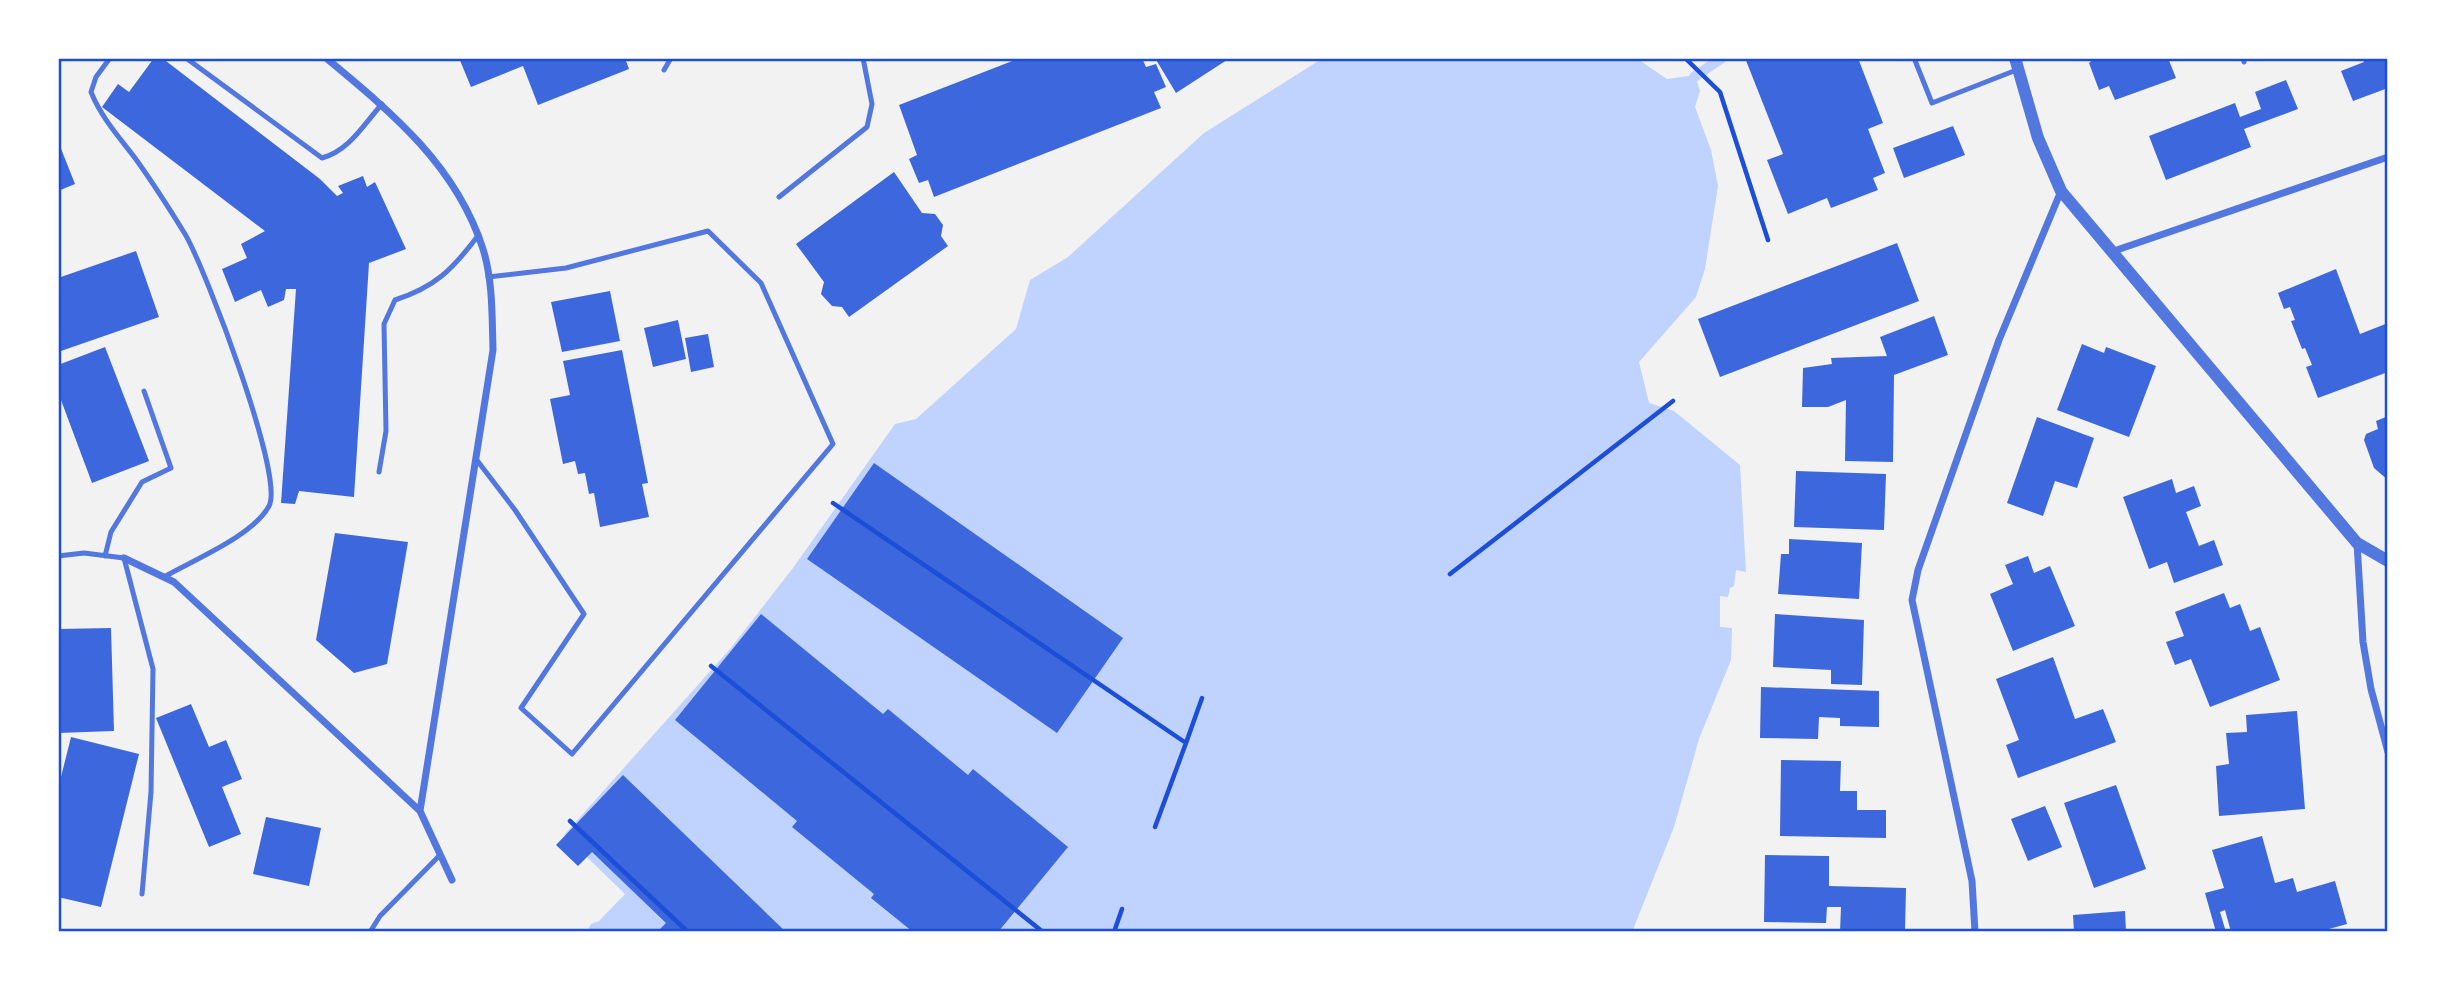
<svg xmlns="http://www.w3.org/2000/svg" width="2446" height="990" font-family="'Asap Condensed',sans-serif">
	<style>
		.water { fill: #bfd3fe }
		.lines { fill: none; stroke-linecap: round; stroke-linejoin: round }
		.stream { stroke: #bfd3fe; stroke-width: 10 }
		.building { fill: #3d67dc }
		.path { stroke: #1d4ed8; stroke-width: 4.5 }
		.service { stroke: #5277de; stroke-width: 5 }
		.minor { stroke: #5277de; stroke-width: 7 }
		.tertiary { stroke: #5277de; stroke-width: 12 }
		.neatline { fill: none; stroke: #1d4ed8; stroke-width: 2.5 }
	</style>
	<rect width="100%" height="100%" fill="#f2f2f2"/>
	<!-- water -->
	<path class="water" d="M1323,58h313l31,21 28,-4 5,16 -5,16 16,43 7,36 -13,83 -9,28 -57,65 10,41 25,8 66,54 6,107 -10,-2 -2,16 -4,2 -2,9 -8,-1v31l12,1 -1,32 -32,79 -25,88 -42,105h-1045l4,-8 8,-3 26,-27 -61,-59 166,-186 63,-81 102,-144 21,-5 100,-90 14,-49 38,-23 136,-124z"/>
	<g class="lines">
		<!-- stream -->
		<path class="stream" d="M1694,77l28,-19"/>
	</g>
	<!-- building -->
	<path class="building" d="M154,58h8l158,121 17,17 6,-3 -5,-7 25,-10 4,11 8,-5 31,67 -37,14 -15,234 -55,-6 -4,13 -14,-1 15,-214h-10l-2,11 -16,7 -7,-17 -26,12 -13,-33 25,-11 -6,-14 24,-13 -163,-124 16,-23 11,8z
		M459,58h166l4,11 -91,36 -15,-39 -52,21z
		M1020,58h122l4,9 10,-3 10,23 -12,5 7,16 -227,89 -6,-17 -9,3 -10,-24 8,-4 -18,-50z
		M1155,58h75l-54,35z
		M1745,58h113l25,65 -15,6 17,44 -12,5 5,12 -47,18 -4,-10 -39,16 -21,-54 16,-6z
		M2095,58h73l8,20 -61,22 -6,-14 -10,4 -10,-27z
		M2362,58h26v30l-35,13 -12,-30 23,-9z
		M2286,80l12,29 -54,20 7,18 -85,33 -17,-44 86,-33 5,14 21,-8 -6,-17z
		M1953,126l12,29 -61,23 -11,-30z
		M58,141l17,43 -17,7z
		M894,172l28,41 13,1 8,11 -2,11 7,10 -99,71 -7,-10 -10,-1 -11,-12 3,-12 -28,-38z
		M1897,243l22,58 -199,76 -22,-58z
		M136,251l23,66 -101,35v-74z
		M2336,269l24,65 28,-11v49l-70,26 -12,-31 6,-2 -7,-17 -3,1 -11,-28 4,-1 -5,-13 -6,2 -6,-16z
		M610,291l10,50 -58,11 -11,-50z
		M1934,316l14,39 -54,20 -1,87 -48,-1 1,-61 -18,7h-26l1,-39 29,-4 -1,-6 56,-2 -7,-19z
		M678,320l8,39 -33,8 -9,-39z
		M708,334l6,33 -23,5 -6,-34z
		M2082,344l22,9 2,-6 50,19 -27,71 -72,-27z
		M105,347l44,114 -57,22 -34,-91v-27z
		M622,350l26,133 -6,1 7,33 -49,10 -6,-34 -5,1 -4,-21 -7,1 -3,-13 -12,3 -13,-65 20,-4 -7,-34z
		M2388,416v64l-14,-12 -10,-28 2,-6 12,-5 -2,-8z
		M2037,417l57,21 -17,50 -22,-7 -12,35 -36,-13z
		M874,463l249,175 -66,95 -250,-174z
		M1796,471l90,3 -2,56 -90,-3z
		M2172,479l4,14 18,-7 7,20 -15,6 13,34 15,-6 9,25 -49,18 -7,-21 -18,7 -26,-72z
		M335,533l73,9 -21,122 -33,9 -38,-33z
		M1789,539l73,4 -3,56 -81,-5 3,-40h8z
		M2028,556l6,17 16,-7 25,60 -62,25 -23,-57 23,-10 -8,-19z
		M2224,593l6,15 10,-4 10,27 10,-4 20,53 -70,27 -19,-48 -16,6 -9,-23 18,-6 -9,-24z
		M761,614l122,100 5,-5 80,66 5,-6 95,78 -70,85h-85l-42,-34 3,-4 -82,-67 5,-6 -122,-101z
		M1775,614l89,6 -2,65 -31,-1v-14l-58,-3z
		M111,628l3,103 -56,2v-104z
		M2053,657l22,62 28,-10 13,33 -98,36 -12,-33 13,-5 -23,-61z
		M1761,687l118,4v36l-39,-1v-8l-21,-1 -1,22 -58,-1z
		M191,704l18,43 17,-7 16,39 -20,8 19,47 -32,13 -53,-129z
		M2297,711l8,98 -86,7 -3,-50 13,-2 -3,-31 21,-1 -1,-17z
		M71,737l68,17 -38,153 -43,-10v-108z
		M1781,760l60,1 -1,30h17v19h29v28l-106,-2z
		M623,775l163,157h-129l9,-9 -74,-71 -14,14 -22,-21z
		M2116,785l30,84 -52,19 -30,-85z
		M2045,806l17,41 -34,14 -17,-42z
		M266,817l55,11 -12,58 -56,-12z
		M2262,836l13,47 18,-5 4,14 38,-11 12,43 -29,8h-12l-1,-3 -12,3h-62l-6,-22 -5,2 6,20h-10l-11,-39 19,-5 -12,-38z
		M1765,855l64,1v30l77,2 -1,44h-65l1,-25h-14l-1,16 -62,-1z
		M2125,911l1,21h-52l-1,-17z"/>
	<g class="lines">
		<!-- path -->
		<path class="path" d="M1685,58l35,34 48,148
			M833,503l353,240 -31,84
			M1450,574l223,-173
			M711,666l332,266
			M1186,743l16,-45
			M570,821l118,111
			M1114,932l8,-23"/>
		<!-- service -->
		<path class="service" d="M110,58l-14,19 -5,15c10,25 28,45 44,66 18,25 34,50 50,76 20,34 100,243 84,272 -16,30 -76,54 -105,71
			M186,58l136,100c27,-7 42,-34 60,-54
			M1914,58l18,45 87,-34
			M2243,58l1,4
			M664,70l7,-12
			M779,197l88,-70 5,-23 -9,-46
			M476,459l39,51 69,104 -63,94 51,46 261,-310 -72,-161 -53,-52 -142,37 -78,9
			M379,472l7,-41 -2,-107 11,-24c40,-13 57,-30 82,-63
			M58,556l26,-3 40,5 29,111 -2,123 -9,102
			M105,556l6,-24 31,-50 29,-14 -27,-77
			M370,932l10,-16 60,-61"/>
		<!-- minor -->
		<path class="minor" d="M326,58c65,54 130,107 157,191 10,32 9,68 10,101l-73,461
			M2111,252l277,-95
			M2357,543l6,99 8,47 17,63
			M124,558l50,24 246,229 32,69
			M1975,932l-3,-51 -60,-281 6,-30 81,-230 62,-149"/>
		<!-- tertiary -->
		<path class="tertiary" d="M2015,58l23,80 23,53 296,352 31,18"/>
	</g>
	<!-- border -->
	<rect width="2446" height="990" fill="none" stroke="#ffffff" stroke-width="119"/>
	<rect x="60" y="60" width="2326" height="870" class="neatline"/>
</svg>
